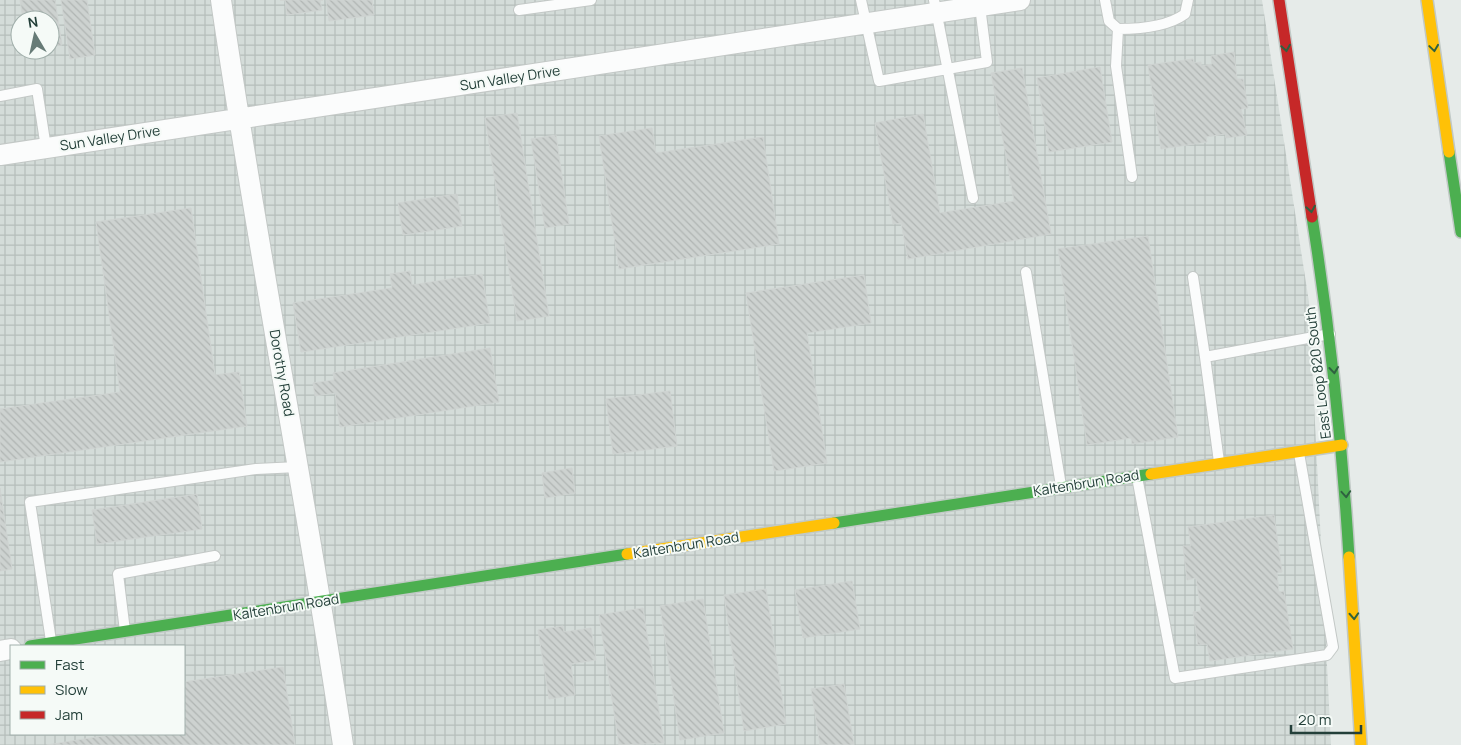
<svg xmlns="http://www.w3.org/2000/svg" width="1461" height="745" font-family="Manrope,sans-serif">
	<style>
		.industrial { fill: url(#industrial-grid); fill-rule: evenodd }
		.building { fill: url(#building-back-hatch); stroke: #cfd4d2 }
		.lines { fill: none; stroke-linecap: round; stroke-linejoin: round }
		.lane-casing { stroke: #c3c8c6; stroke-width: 12 }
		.street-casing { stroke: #c3c8c6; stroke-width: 22 }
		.fast-casing { stroke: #c1c9c6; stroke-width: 14 }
		.slow-casing { stroke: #c1c9c6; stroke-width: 14 }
		.jam-casing { stroke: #c1c9c6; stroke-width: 14 }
		.lane { stroke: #fbfcfc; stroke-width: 10 }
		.street { stroke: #fbfcfc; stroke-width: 20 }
		.fast { stroke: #4caf50; stroke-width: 11 }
		.slow { stroke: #ffc107; stroke-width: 11 }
		.jam { stroke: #c62828; stroke-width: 11 }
		.oneway { stroke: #2f6140 }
		.labels { text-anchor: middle; stroke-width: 4; stroke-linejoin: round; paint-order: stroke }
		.street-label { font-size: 14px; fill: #233f39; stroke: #f5faf7 }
	</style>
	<defs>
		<pattern id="industrial-grid" width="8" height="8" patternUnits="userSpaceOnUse" patternTransform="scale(1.25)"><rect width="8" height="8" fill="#d4dcd9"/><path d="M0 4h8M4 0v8" fill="none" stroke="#b6bebb"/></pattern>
		<pattern id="building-back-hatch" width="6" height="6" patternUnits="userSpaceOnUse" patternTransform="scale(1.25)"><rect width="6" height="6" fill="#cdd2d0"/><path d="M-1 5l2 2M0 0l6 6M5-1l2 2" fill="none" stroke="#b0b5b3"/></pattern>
	</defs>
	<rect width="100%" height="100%" fill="#e6ebe9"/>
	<!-- industrial -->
	<path class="industrial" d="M0,0h1262l47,302 22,443h-1331zM20,20h30v30h-30zM11,646h173v88h-173z"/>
	<!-- building -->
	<path class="building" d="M20,0h35l7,45 -12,1v-26h-27z
		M61,0h26l8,55 -25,4z
		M280,0h43h-3l2,10 -35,5 -2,-15z
		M326,0h46l2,15 -45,6z
		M1234,52l3,27h6l5,29 -7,1 6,26 -21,3 -1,-4 -19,3 1,5 -46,7 -13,-84 45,-6 1,4 7,-1v4l11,-2 -1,-8z
		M1100,67l12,75 -63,10 -12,-74z
		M1022,68l29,166 -143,25 -7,-36 -8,1 -18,-101 48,-9 17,99 74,-12 -23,-128z
		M517,113l32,203 -32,5 -32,-203z
		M652,128l4,25 107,-16 16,107 -160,25 -20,-133z
		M556,135l13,89 -24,4 -14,-89z
		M457,194l5,32 -59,9 -5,-32z
		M191,208l24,167 24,-3 8,54 -247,36v-53l120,-17 -24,-170z
		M1148,236l30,201 -46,7 -1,-6 -44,7 -29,-196z
		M410,271l2,14 70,-11 8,49 -189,29 -8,-49 99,-15 -2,-14z
		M864,275l7,48 -64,10 20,130 -53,8 -28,-178z
		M490,348l9,54 -159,25 -5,-34 -20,3 -2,-13 21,-3 -1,-7z
		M670,391l7,55 -64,8 -7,-55z
		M572,468l3,25 -30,5 -3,-25z
		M0,488l12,81 -12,2z
		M197,494l5,35 -105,15 -5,-34z
		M1274,515l8,57 -5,1 2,19 5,-1 9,58 -83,12 -3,-17 -9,1 -5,-33 8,-1 -5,-33 -9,2 -4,-34h8l-3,-19z
		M852,581l8,48 -57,9 -8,-48z
		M766,589l20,135 -42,7 -20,-136z
		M703,599l21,134 -44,7 -20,-134z
		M643,608l21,135 -45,2 -20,-130z
		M563,626l1,6 27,-4 5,32 -25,4 4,31 -26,4 -11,-69z
		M283,667l12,78h-248l68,-11h69v-52z
		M844,684l10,61h-34l-9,-56z"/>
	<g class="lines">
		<!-- lane casing -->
		<g class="lane-casing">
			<path id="lane" d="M861,0l18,81 108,-19 -7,-56
				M934,0l39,198
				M1105,0l4,21 9,8c22,0 49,-2 67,-15l3,-14
				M519,10l72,-10
				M1118,29l-2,37 16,111
				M0,96l37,-7 9,59
				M1026,272l35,214
				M1193,277l12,80
				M1219,462l-14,-105 125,-23
				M1137,477l38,201 152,-23 6,-8 -34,-194
				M125,631l-7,-57 97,-18
				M51,641l-21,-139 226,-33 42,-2"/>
		</g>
		<!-- street casing -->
		<g class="street-casing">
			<path id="street" d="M221,0c36,249 85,496 122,745
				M0,155l1020,-155
				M0,651l11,-2"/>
		</g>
		<!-- fast casing -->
		<g class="fast-casing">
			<path id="fast" d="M1449,152l12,80
				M1312,217c18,113 30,225 37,340
				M834,523l317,-49
				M30,646l597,-92"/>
		</g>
		<!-- slow casing -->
		<g class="slow-casing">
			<path id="slow" d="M1427,0l22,152
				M1151,474l191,-29
				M627,554l207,-31
				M1349,557l12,188"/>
		</g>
		<!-- jam casing -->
		<g class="jam-casing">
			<path id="jam" d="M1279,0l33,217"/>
		</g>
		<!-- lane -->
		<use href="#lane" class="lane"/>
		<!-- street -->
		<use href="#street" class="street"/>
		<!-- fast -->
		<use href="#fast" class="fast"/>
		<!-- slow -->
		<use href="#slow" class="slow"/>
		<!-- jam -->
		<use href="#jam" class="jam"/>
	</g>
	<!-- one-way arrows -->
	<defs><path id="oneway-chevron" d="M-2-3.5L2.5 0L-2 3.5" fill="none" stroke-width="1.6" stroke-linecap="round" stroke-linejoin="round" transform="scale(1.25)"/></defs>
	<g class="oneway">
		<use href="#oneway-chevron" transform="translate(1286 48) rotate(81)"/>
		<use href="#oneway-chevron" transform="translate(1434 48) rotate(82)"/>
		<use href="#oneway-chevron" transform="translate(1311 209) rotate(81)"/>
		<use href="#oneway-chevron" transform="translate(1334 370) rotate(84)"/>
		<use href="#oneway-chevron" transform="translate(1346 494) rotate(86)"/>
		<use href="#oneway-chevron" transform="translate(1354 616) rotate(87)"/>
	</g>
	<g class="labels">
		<!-- street labels -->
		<g class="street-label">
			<text transform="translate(510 78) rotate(-9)" y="5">Sun Valley Drive</text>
			<text transform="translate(110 138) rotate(-9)" y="5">Sun Valley Drive</text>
			<text transform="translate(282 373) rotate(80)" y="5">Dorothy Road</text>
			<text transform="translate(1318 373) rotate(-97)" y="5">East Loop 820 South</text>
			<text transform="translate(1086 483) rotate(-9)" y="5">Kaltenbrun Road</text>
			<text transform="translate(686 545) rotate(-9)" y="5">Kaltenbrun Road</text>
			<text transform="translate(286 607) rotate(-9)" y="5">Kaltenbrun Road</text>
		</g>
	</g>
	<!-- legend -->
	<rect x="10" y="645" width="175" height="90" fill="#f5faf7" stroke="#a1afab"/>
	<rect x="20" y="661" width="25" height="8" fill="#4caf50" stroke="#a1afab"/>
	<text x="55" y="670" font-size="15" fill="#233f39">Fast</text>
	<rect x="20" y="686" width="25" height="8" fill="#ffc107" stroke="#a1afab"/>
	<text x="55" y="695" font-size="15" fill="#233f39">Slow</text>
	<rect x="20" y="711" width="25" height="8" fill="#c62828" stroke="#a1afab"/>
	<text x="55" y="720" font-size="15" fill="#233f39">Jam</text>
	<!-- north arrow -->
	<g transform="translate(35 35) rotate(351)"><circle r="24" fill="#f5faf7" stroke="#a1afab"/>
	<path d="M0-4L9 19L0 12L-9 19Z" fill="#677b77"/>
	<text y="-8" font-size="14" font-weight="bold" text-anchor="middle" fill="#233f39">N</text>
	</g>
	<!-- scale -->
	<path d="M1291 725v8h70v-8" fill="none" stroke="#233f39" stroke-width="2.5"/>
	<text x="1298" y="725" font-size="15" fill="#233f39" stroke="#f5faf7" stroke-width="4" paint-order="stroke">20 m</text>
</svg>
